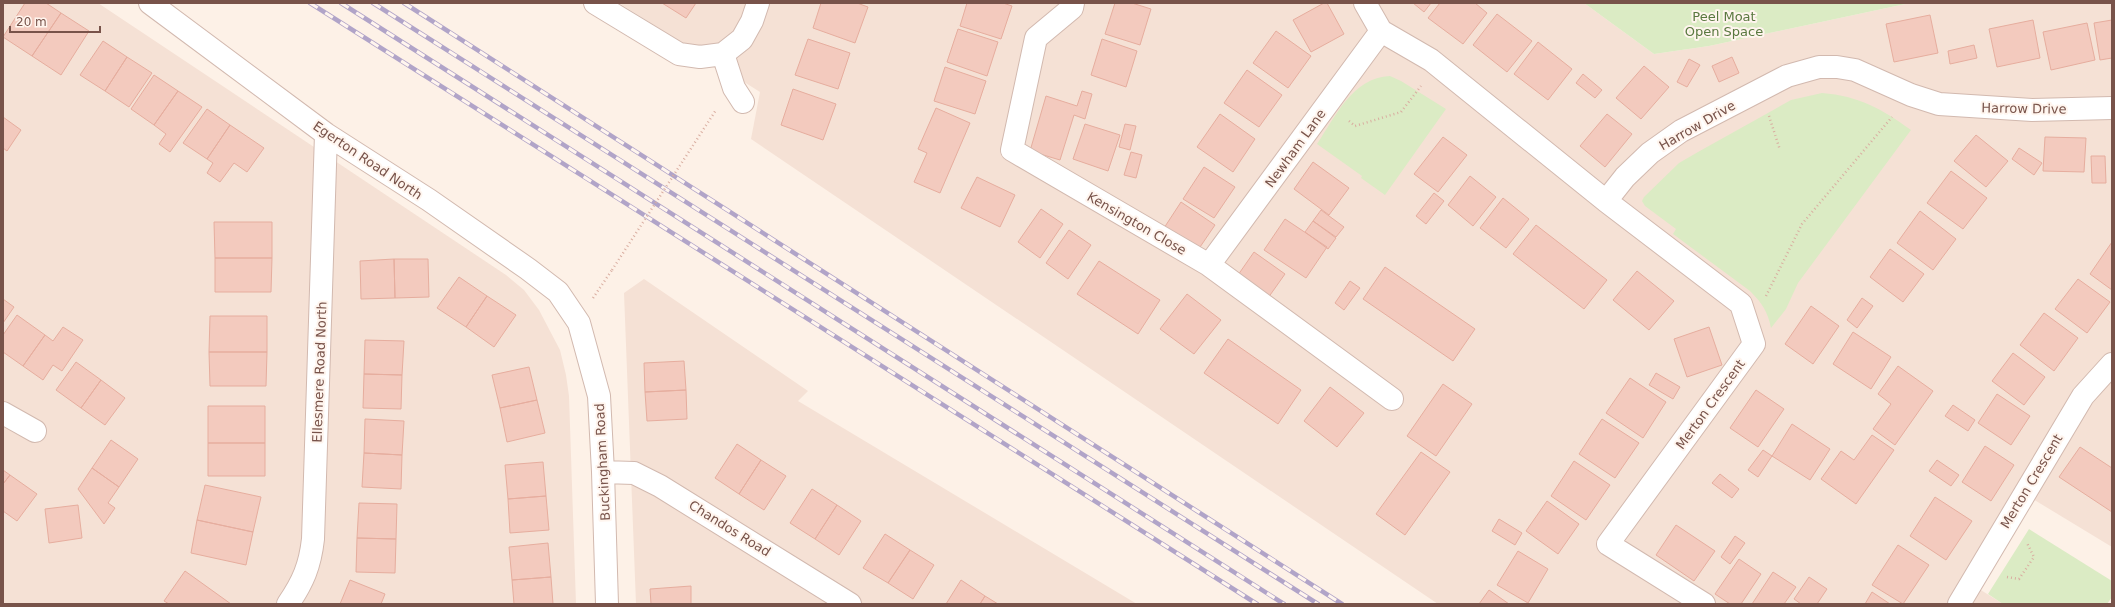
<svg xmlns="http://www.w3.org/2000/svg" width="2115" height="607" font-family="'DejaVu Sans',sans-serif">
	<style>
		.residential { fill: #f5e1d5 }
		.green { fill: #dbebc4 }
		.building { fill: #f3cabe; stroke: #e6ad9e }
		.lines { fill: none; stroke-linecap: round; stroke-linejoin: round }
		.street-casing { stroke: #d2b9af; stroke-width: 24 }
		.path { stroke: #d9ada0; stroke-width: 2.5; stroke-dasharray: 1 3; stroke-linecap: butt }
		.street { stroke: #fff; stroke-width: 22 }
		.rail-casing { stroke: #b1a4c8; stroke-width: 4.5 }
		.rail { stroke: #fff5ee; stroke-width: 3; stroke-dasharray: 9; stroke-linecap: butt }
		.path-bridge { stroke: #d9ada0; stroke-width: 2.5; stroke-dasharray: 1 3; stroke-linecap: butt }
		.labels { text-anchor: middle; stroke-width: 4; stroke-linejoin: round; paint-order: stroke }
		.park-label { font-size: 13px; fill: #59783f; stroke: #fff5ee }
		.street-label { font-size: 13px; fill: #78534a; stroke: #fff5ee }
	</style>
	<rect width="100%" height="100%" fill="#fdf1e7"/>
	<!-- residential -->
	<path class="residential" d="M3,3h95l408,272 18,15 15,20 21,40 6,25 3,21 7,208h-573z
		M619,3h965l70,51 55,-8 201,-43h202v544l-94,-57 -53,90 38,24h-565l-687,-465 9,-47z
		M644,279l164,112 -10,10 339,203h-501l-12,-311z"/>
	<!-- green -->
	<path class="green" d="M1584,3h326l-201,43 -55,8z
		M1390,76l11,5 45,28 -61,86 -24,-17 1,-2 -45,-32c19,-28 35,-66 73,-68z
		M1822,93c37,3 60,16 89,37l-113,153 -12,26 -15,19c-3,-16 -9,-25 -21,-37l-77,-57 3,-5 -31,-23 -3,-5 2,-4 35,-34 19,-11 93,-52z
		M2029,529l83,52v16l-5,7h-104l-15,-10z"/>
	<!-- building -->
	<path class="building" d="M25,3h21l15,10 -29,43 -29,-19z
		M662,3h34l-10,15z
		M821,3h36l11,4 -13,36 -42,-15z
		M967,3h36l9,3 -11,33 -41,-13z
		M1115,3h17l19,6 -11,36 -35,-11z
		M1324,3h3l17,31 -33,18 -18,-32z
		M1413,3h18l-7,9z
		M1440,3h35l12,10 -24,31 -35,-26z
		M61,13l28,18 -28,44 -29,-19z
		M1497,14l35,27 -25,31 -34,-27z
		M1930,15l8,38 -44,9 -8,-38z
		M2033,20l7,38 -43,9 -8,-38z
		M2112,20v38l-12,2 -6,-37z
		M2087,23l8,37 -44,10 -8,-38z
		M958,29l40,13 -11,34 -40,-14z
		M1276,31l35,25 -23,32 -35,-25z
		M808,39l42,14 -12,36 -43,-14z
		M1102,39l35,12 -11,36 -35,-12z
		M103,41l24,16 -22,34 -25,-16z
		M1538,42l34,27 -24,31 -34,-26z
		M1974,45l3,13 -27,6 -2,-13z
		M127,57l25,16 -23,34 -24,-16z
		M1732,57l7,16 -20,9 -7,-16z
		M1689,59l11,6 -13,22 -10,-5z
		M1644,66l25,21 -28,32 -25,-21z
		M945,67l41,14 -11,33 -41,-13z
		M1247,70l35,25 -23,32 -35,-24z
		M1583,74l19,16 -7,8 -19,-15z
		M154,75l24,16 -24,34 -23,-16z
		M793,89l43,15 -13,36 -42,-15z
		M178,91l24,16 -32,45 -11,-8 7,-10 -12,-9z
		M1082,91l10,3 -7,25 -11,-4 -14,45 -30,-9 16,-55 31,10z
		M936,108l34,15 -30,70 -26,-11 13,-29 -9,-4z
		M207,109l23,16 -23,34 -24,-16z
		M1220,114l35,25 -22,33 -36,-25z
		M1607,114l25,20 -27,33 -25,-21z
		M3,117l18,13 -14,21 -4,-3z
		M1085,124l35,11 -12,36 -35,-12z
		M1125,124l11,2 -6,24 -11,-3z
		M230,125l34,23 -17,24 -13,-9 -14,19 -13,-9 6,-10 -6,-4z
		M1976,135l32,26 -22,26 -32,-26z
		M1443,137l24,18 -29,37 -24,-18z
		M2045,137l41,1 -2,34 -41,-1z
		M2019,148l23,15 -8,12 -22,-16z
		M1131,152l11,3 -6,23 -12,-3z
		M2091,156h14l1,27h-14z
		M1313,162l36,26 -20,27 -35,-26z
		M1204,167l31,20 -21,31 -31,-19z
		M1951,171l36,27 -24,31 -36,-26z
		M1470,176l26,21 -23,29 -25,-21z
		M977,177l38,18 -15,32 -39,-19z
		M1434,193l10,8 -18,23 -10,-8z
		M1503,198l26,21 -23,29 -26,-20z
		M1181,202l34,23 -17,25 -34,-22z
		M1041,209l22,15 -23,34 -22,-16z
		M1321,210l23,17 -8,10 -23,-16z
		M1920,211l36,28 -23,31 -36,-27z
		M1285,219l42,28 -21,31 -42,-28z
		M1313,221l23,17 -8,11 -23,-17z
		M214,222h58v36h-57z
		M1536,225l71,55 -23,29 -71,-55z
		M1069,230l22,15 -23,34 -22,-16z
		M2112,242v48l-22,-16z
		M1890,249l34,25 -21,28 -33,-25z
		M1254,252l31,22 -17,24 -30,-23z
		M215,258h57l-1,34h-56z
		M394,259h34l1,38 -34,1z
		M394,259l1,39 -34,1 -1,-38z
		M1099,261l61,39 -22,34 -61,-40z
		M1385,267l90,62 -22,32 -90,-62z
		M1637,271l37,30 -25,29 -36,-30z
		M459,277l28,19 -21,31 -29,-19z
		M2078,279l32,23 -23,31 -32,-24z
		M1350,281l10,7 -16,22 -9,-7z
		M1187,294l34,26 -27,34 -34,-25z
		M487,296l29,19 -22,32 -28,-20z
		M1862,298l11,8 -16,22 -10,-8z
		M3,299l11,8 -11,16z
		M1811,306l28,20 -26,38 -28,-20z
		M2044,313l34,25 -24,33 -34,-26z
		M17,315l28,20 -22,31 -20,-14v-17z
		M210,316h57v36h-58z
		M63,327l20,13 -21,31 -9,-6 -10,15 -20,-14 22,-31 8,6z
		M1709,327l13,38 -35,12 -13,-38z
		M1853,332l38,25 -20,32 -38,-25z
		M1228,339l73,51 -23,34 -74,-51z
		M365,340l39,1 -2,34 -38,-1z
		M209,352h58l-1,34h-56z
		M2013,353l32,24 -21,28 -32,-24z
		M684,361l2,29 -41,2 -1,-29z
		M76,362l25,18 -20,28 -25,-18z
		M1898,366l35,25 -38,54 -22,-16 18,-25 -13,-10z
		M529,367l8,33 -37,8 -8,-33z
		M1656,373l24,14 -7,12 -24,-14z
		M364,374l38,1 -1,34 -38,-1z
		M1630,378l36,24 -23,36 -37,-25z
		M101,380l24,18 -20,27 -24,-17z
		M1443,384l29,20 -36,52 -29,-20z
		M1330,387l34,26 -27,34 -33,-26z
		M686,390l1,29 -40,2 -2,-29z
		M1756,390l28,19 -26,38 -28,-19z
		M1997,394l33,22 -19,29 -33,-22z
		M537,400l8,33 -38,9 -7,-34z
		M1953,405l22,15 -7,11 -23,-15z
		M208,406h57v37h-57z
		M365,419l39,2 -2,34 -38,-2z
		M1602,419l37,24 -24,35 -36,-24z
		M1792,424l38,25 -20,31 -38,-24z
		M1872,435l22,15 -38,54 -35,-25 20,-28 13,9z
		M111,440l27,19 -19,28 -27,-19z
		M208,443h57v33h-57z
		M737,444l24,16 -22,34 -24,-16z
		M1985,446l29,19 -23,36 -29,-19z
		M2080,447l32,21v44l-53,-35z
		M1763,450l9,6 -14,21 -10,-7z
		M1421,452l29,20 -45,63 -29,-21z
		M364,453l38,2 -1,34 -39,-2z
		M761,460l25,16 -22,34 -25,-16z
		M1937,460l22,15 -8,11 -22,-15z
		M1574,461l36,24 -24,35 -35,-24z
		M543,462l3,34 -38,3 -3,-34z
		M92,468l27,19 -11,16 7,5 -11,16 -26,-35z
		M3,470l7,5 -7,9z
		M1720,474l19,15 -7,9 -20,-15z
		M10,475l27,19 -20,27 -14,-10v-27z
		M205,485l56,12 -8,35 -56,-12z
		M812,489l25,16 -22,34 -25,-16z
		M546,496l3,34 -39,3 -2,-34z
		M1935,497l37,24 -26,39 -36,-24z
		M1547,501l32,23 -21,30 -32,-23z
		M359,503l38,1 -1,35 -39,-1z
		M78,505l4,33 -33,5 -4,-34z
		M837,505l24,16 -22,34 -24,-16z
		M1499,519l23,14 -7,12 -23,-14z
		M197,520l56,12 -7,33 -55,-12z
		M1676,525l39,26 -21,30 -38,-26z
		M885,534l25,16 -22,33 -25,-15z
		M1735,536l10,7 -15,21 -9,-7z
		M357,538l39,1 -1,34 -39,-1z
		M548,543l3,34 -39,3 -3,-33z
		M1898,545l31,20 -26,39 -31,-19z
		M910,550l24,15 -21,34 -25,-16z
		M1518,551l30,18 -20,34 -31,-18z
		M1739,559l22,15 -20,30h-11l-15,-10z
		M185,571l46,33h-62l-5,-3z
		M1773,572l23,15 -12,17h-32z
		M551,577l2,27h-39l-2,-24z
		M1809,577l18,12 -10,15h-16l-7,-5z
		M350,580l35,14 -4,10h-41z
		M961,580l24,16 -5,8h-34z
		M691,586v18h-40l-1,-15z
		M1489,590l20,14h-30z
		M1872,592l18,12h-25z
		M985,596l13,8h-18z"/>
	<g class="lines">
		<!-- street casing -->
		<g class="street-casing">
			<path id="street" d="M150,3l176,131 103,66 99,69 30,23 21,31 20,73 4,76 4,132
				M595,3l84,51 21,3 23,-3 19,-15 10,-18 6,-18
				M1073,3l-1,5 -36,30 -24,112 197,115 183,134
				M1365,3l16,28 50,29 175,141 19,-24 25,-24 31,-22 106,-55 32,-9h18l18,3 56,25 28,9 93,6 80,-2
				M723,54l11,34 9,14
				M1606,201l135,103 13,40 -146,200 96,60
				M1209,265l172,-234
				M3,413l32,18
				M603,472l31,1 26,13 190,118
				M288,604c15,-22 22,-38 25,-65l13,-405
				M1959,604l124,-208 29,-32"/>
		</g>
		<!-- path -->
		<path class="path" d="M1769,116l11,34
			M1349,121l6,5 46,-14 20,-26
			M1766,296l36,-72 90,-107
			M593,298l19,-28
			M2007,577l12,2 15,-22 -7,-14"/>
		<!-- street -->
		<use href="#street" class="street"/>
		<!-- rail casing -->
		<g class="rail-casing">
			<path id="rail" d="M310,3l947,601
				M341,3l943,601
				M373,3l945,601
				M404,3l938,601"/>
		</g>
		<!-- rail -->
		<use href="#rail" class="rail"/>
		<!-- path-bridge -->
		<path class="path-bridge" d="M612,270l104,-160"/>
	</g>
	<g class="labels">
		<!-- park labels -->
		<g class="park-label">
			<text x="1724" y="21">Peel Moat<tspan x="1724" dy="15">Open Space</tspan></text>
		</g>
		<!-- street labels -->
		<g class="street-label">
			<text transform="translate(2024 108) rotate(1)" y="5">Harrow Drive</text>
			<text transform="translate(1697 125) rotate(-30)" y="5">Harrow Drive</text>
			<text transform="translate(1295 148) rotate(-54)" y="5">Newham Lane</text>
			<text transform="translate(368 160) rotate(34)" y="5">Egerton Road North</text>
			<text transform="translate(1137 223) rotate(30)" y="5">Kensington Close</text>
			<text transform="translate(319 372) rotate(-88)" y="5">Ellesmere Road North</text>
			<text transform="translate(1710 404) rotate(-54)" y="5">Merton Crescent</text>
			<text transform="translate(602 462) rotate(-93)" y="5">Buckingham Road</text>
			<text transform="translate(2031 481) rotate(-59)" y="5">Merton Crescent</text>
			<text transform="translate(730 528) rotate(32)" y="5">Chandos Road</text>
		</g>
	</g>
	<!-- border -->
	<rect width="2115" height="607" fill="none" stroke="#78534a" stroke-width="8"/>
	<!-- scale -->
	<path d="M10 26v6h90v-6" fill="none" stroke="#78534a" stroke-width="2"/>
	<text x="16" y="26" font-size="12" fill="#78534a" stroke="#fff5ee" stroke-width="3" paint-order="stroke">20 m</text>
</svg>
